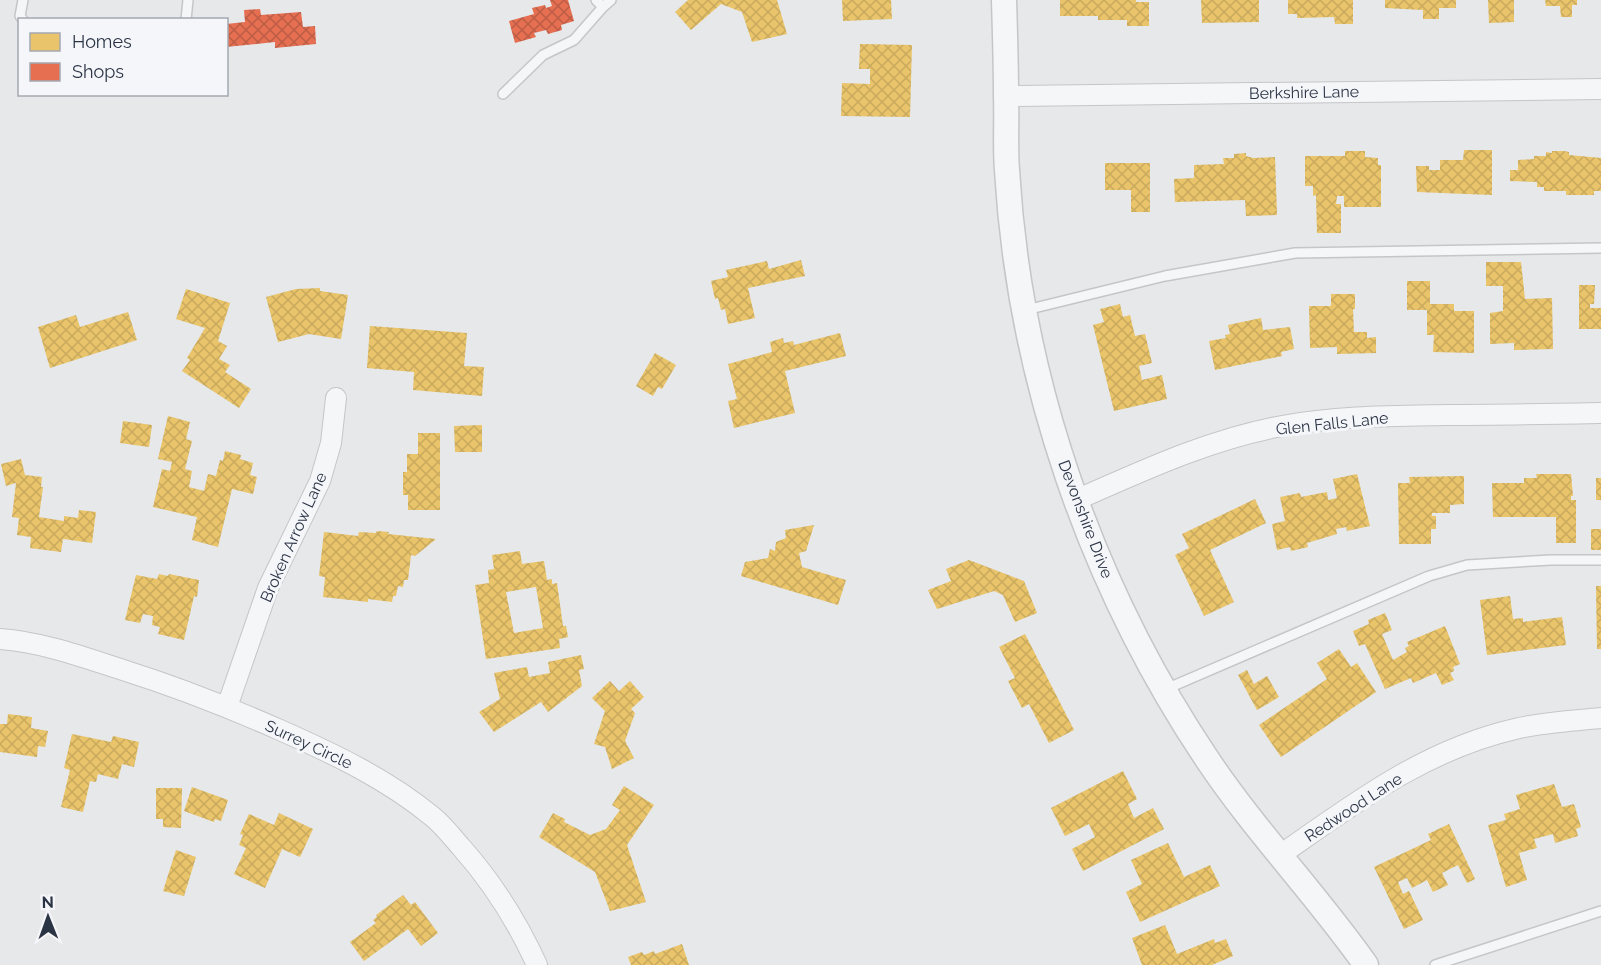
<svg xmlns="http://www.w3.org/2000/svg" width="1601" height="965" font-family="Raleway,sans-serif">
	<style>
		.homes { fill: url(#homes-cross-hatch); fill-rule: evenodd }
		.shops { fill: url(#shops-cross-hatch) }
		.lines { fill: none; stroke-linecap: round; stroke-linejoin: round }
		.service-casing { stroke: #c4c6c8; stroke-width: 12 }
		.minor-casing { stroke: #c4c6c8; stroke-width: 22 }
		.tertiary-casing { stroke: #c4c6c8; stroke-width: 27 }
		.service { stroke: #f5f6f7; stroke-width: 9 }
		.minor { stroke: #f5f6f7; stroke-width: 20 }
		.tertiary { stroke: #f5f6f7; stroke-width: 24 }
		.labels { text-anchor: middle; stroke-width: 6; stroke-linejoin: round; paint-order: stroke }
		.street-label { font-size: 16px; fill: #2b3445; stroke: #f4f6f9 }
	</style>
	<defs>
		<pattern id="homes-cross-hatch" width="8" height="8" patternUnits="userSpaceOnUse" patternTransform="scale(1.5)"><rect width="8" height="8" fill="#e9c46a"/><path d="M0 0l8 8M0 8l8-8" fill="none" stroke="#c8a95d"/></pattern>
		<pattern id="shops-cross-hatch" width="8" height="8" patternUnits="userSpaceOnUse" patternTransform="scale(1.5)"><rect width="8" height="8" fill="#e76f51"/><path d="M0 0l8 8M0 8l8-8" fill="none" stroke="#bb5c45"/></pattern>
	</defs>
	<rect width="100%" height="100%" fill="#e6e8ea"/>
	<!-- homes -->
	<path class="homes" d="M688,0h89l10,34 -35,8 -10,-30 -21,-8 -30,26 -16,-18z
		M842,0h49l1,19 -49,2z
		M1060,0h76v2h13v24h-22v-6h-29v-4h-38z
		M1201,0h58v22l-57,1z
		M1288,0h65v24h-18l-1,-7 -37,1v-4h-9z
		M1385,0h71v8h-17v11h-16v-9l-38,-2z
		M1488,0h26v22l-25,1z
		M1545,0h32v5h-5v12h-11l-1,-11h-14z
		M860,44l52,1 -2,72 -69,-1 1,-33 28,1v-15h-11z
		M1464,150h28v45l-75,-3 -1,-26h13v4h11v-10h23z
		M1345,151h20v6l13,1v7h3v42h-37v-11h-7l-1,8h5v29h-24l-1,-38 -3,1v-10h-8v-30h40z
		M1552,151h12l5,1v3l32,3v33h-7v4h-28v-4h-22v-4h-7v-5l-27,-1v-11h8v-10l16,-1v-3h12v-4l6,1z
		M1246,153v3l7,2 22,-1 2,58 -31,1 -1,-16 -70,2 -1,-23 20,-1v-13l30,-1 -1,-6h11v-4z
		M1105,163h45v49h-19v-22h-26z
		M801,260l4,16 -57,12 7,30 -27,6 -3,-15 -4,1 -3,-12 -3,1 -4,-18 17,-4 -2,-7 41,-9 2,8z
		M1486,262h35l4,37 27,-1 1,51 -39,1v-7l-24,1v-31l13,-2v-25h-17z
		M1407,281h23v23h24v7h20v42l-41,-1 1,-17h-7v-25h-20z
		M1579,285h16l-1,19h-4v4h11v21h-22z
		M320,288v3l28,4 -7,44 -32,-5 -31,8 -12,-45 30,-8z
		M186,289l44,14 -12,38 9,5 -8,13 11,6 -5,7 26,17 -12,19 -57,-37 8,-11 -3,-2 18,-30 -29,-9z
		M1331,294h24v15h-2l1,23h13v6l9,-1v16l-39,1v-7l-27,1 -1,-42h22z
		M1120,304l3,13 7,-2 5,21 10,-2 7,29 -13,3 3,14 20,-5 5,24 -53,12 -21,-86 11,-3 -4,-13z
		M128,312l9,28 -87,28 -12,-41 38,-12 4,12z
		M1261,318l2,12 27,-3 4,22 -13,3 1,4 -67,14 -6,-29 17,-3 -1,-3 5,-1 -2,-9z
		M370,326l97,7 -3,33 20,1 -2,29 -69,-6 1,-18 -47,-4z
		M840,333l6,23 -61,15 10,42 -61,15 -6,-27 9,-2 -9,-35 44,-12 -2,-10 13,-4 1,5 9,-2 1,4z
		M655,353l21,12 -14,24 -4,-2 -5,9 -17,-10z
		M168,416l22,6 -4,17 6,2 -7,28 7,2 -3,16 15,4 4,-17 8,2 4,-16 3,1 2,-10 16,4 -1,4 13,4 -3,12 7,2 -4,17 -21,-5 -14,58 -26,-7 5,-23 -44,-10 9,-38 8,2 2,-9 -14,-3z
		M123,421l29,4 -3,22 -29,-4z
		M482,425v27h-27l-1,-26z
		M418,433h22v77h-32v-15h-5v-23h4v-18h11z
		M21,459l4,16 17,2 -1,10h2l-4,30 25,4v-5l14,2 1,-8 17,2 -4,31 -29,-4 -2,13 -31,-4 1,-11 -14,-2 2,-17 -7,-1 4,-34 -10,3 -5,-22z
		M1357,474l13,52 -23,5 -1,-4 -10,2 1,5 -30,9 1,4 -17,4 -1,-4 -13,3 -5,-26 13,-3 -5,-24 20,-4 1,4 26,-5 1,8 9,-2 -4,-19z
		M1536,474h35l2,22h-2v4h5v43h-20v-26h-63l-1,-34h32v-5h13z
		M1464,476v28l-14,1v8h-18v3h4v13h-5v15h-32l-1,-61h12l-1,-6z
		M1596,478h5v22h-5z
		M1255,499l11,24 -56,27 24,52 -30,14 -29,-61 14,-7 -7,-14z
		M814,525l-8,26 -7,2 3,14 44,13 -8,25 -97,-29 4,-14 23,-4 2,-9 5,2 1,-9 10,-4 -1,-8z
		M1591,529h10v21h-10z
		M377,531l12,1 -1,2 48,5 -21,17 -4,-1 -3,25h-4l-1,7 -5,-1 -2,10h-3l-1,6 -24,-3v3l-45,-5 2,-20 -6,-1 5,-44 34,4 1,-4 17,1z
		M520,551l2,13 22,-3 3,19 5,-1v5l5,-1 6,43h3l2,11 -9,2 1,9 -74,11 -11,-74 14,-2 -1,-13 6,-1 -2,-14zM536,587l7,41 -29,5 -8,-41z
		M969,560l55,21 13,32 -22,9 -12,-27 -9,-4 -57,18 -9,-19 23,-9 -5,-12z
		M159,574l9,2 1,-2 30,6 -2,17 -3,-1 -10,44 -26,-6 2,-7 -8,-2 1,-9 -10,-2 -3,9 -15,-3 11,-45 21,4z
		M1596,586h5v63h-4z
		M1510,596l3,23 10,-1v4l39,-5 4,28 -79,10 -7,-55z
		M1385,613l7,17 -10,4 11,26 14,-8 -2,-4 4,-2 -2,-4 38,-16 15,38 -7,3 1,4 -4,2 4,7 -12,5 -6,-12 -23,10 -2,-5 -26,11 -20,-45 -6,2 -6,-15 16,-7 -1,-4z
		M1025,634l49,96 -25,13 -20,-39 -7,4 -14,-27 7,-3 -16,-31z
		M1339,649l12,18 6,-4 19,29 -95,65 -22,-32 68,-46 -10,-16z
		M581,655l3,14 -5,1 3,16 -34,26 -7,-10 -47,30 -15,-20 21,-13 -6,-26 33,-6 2,10 21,-4 -2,-11z
		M1247,670l7,14 13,-8 12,21 -22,13 -19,-35z
		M610,681l9,10 11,-10 14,16 -13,12 4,4 -10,28 9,17 -22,11 -7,-22 -11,-3 11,-33 -13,-13z
		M8,714l24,3 -1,11 17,3 -3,16 -7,-1 -1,11 -37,-5v-28h7z
		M72,734l39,8 2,-6 26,6 -5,25 -12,-3 -4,15 -20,-5 -2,8 -6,-1 -7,31 -22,-5 9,-37 -6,-2z
		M1123,771l14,28 -9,5 6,14 19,-10 11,21 -81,42 -11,-22 23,-12 -6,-13 -24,12 -14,-28z
		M1554,784l8,23 12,-3 7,23 -5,2 2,7 -23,7 -2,-9 -19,5 3,9 -18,5 8,27 -21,7 -18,-62 18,-5 -2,-6 16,-5 -4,-14z
		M624,786l30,19 -27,40 19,57 -36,9 -15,-39 -56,-35 14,-24 12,6 -1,3 26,13 16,-6 14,-19 -8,-5z
		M192,787l36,13 -7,21 -6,-2 -1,3 -30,-11z
		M156,788h26l-1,40 -18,-1v-8h-7z
		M279,813l34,16 -13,28 -18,-8 -17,39 -31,-14 12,-26 -7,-3 4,-10 -3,-1 9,-20 25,11z
		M1449,824l26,55 -8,4 -9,-18 -16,8 6,12 -15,7 -6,-12 -15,8 -5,-10 -9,4 5,12 6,-3 14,29 -19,9 -30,-62 57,-27 -3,-6z
		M1168,843l16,34 26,-12 10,21 -80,36 -14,-30 16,-8 -11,-24z
		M176,850l20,7 -12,39 -21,-5z
		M403,895l8,10 4,-3 23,31 -17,13 -13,-17 -44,32 -14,-19 26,-19 -3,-3 4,-3 -1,-2z
		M1165,925l12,29 37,-15 1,4 11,-4 7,17 -21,9h-70l-10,-27z
		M682,944l7,21h-58l-3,-8 14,-5 2,3 10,-4 1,3z"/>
	<!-- shops -->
	<path class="shops" d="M550,0h18l6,21 -13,4 1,5 -14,4 -2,-4 -12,3 2,4 -21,6 -6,-22 25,-7 -2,-6 13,-3 1,3 6,-2z
		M260,9l1,6 40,-3 2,15 12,-1 1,18 -41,4v-6l-49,5v-23l19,-2 -1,-12z"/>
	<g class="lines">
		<!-- service casing -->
		<g class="service-casing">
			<path id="service" d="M596,0l7,7 8,-7
				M23,20l-3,-4 3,-16
				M186,20l2,-20
				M503,94l40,-39 31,-15 29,-33
				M1026,310l139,-34 130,-23 306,-5
				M1166,689l263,-113 38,-11 84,-5h50
				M1435,965l166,-54"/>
		</g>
		<!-- minor casing -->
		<g class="minor-casing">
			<path id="minor" d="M1006,96l595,-7
				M1076,500c66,-29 134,-61 206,-74 54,-10 109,-10 164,-11 52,0 103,-1 155,-2
				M0,639c42,3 83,18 123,31 54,17 105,37 157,60 54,24 107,49 153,87 11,9 19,20 28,30 32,36 56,74 76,118
				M227,707l41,-119 52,-107 11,-38 5,-45
				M1279,856c74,-52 145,-106 236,-127 28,-7 57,-8 86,-11"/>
		</g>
		<!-- tertiary casing -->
		<g class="tertiary-casing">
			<path id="tertiary" d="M1004,0c1,32 2,64 2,96 1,25 -1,50 1,74 12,208 84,416 200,589 48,72 109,135 159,206"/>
		</g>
		<!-- service -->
		<use href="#service" class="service"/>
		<!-- minor -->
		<use href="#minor" class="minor"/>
		<!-- tertiary -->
		<use href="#tertiary" class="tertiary"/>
	</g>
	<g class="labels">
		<!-- street labels -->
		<g class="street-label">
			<text transform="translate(1304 92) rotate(-1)" y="6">Berkshire Lane</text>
			<text transform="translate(1332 423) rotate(-6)" y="6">Glen Falls Lane</text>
			<text transform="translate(1086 519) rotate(69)" y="6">Devonshire Drive</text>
			<text transform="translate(293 537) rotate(-66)" y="6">Broken Arrow Lane</text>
			<text transform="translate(309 744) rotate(25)" y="6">Surrey Circle</text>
			<text transform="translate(1353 807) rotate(-33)" y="6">Redwood Lane</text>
		</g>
	</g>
	<!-- legend -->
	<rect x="18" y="18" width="210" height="78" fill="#f4f6f9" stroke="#a4a8b1" stroke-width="1.5"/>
	<rect x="30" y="33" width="30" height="18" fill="#e9c46a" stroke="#a4a8b1" stroke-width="1.5"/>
	<text x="72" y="48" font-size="18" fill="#2b3445">Homes</text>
	<rect x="30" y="63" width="30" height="18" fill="#e76f51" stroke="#a4a8b1" stroke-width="1.5"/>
	<text x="72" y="78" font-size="18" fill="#2b3445">Shops</text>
	<!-- north arrow -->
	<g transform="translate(48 917) rotate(359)" stroke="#f4f6f9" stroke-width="4.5" paint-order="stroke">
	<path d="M0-4.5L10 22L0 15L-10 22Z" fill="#2b3445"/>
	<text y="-9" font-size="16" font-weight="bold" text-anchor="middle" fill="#2b3445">N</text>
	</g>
</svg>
